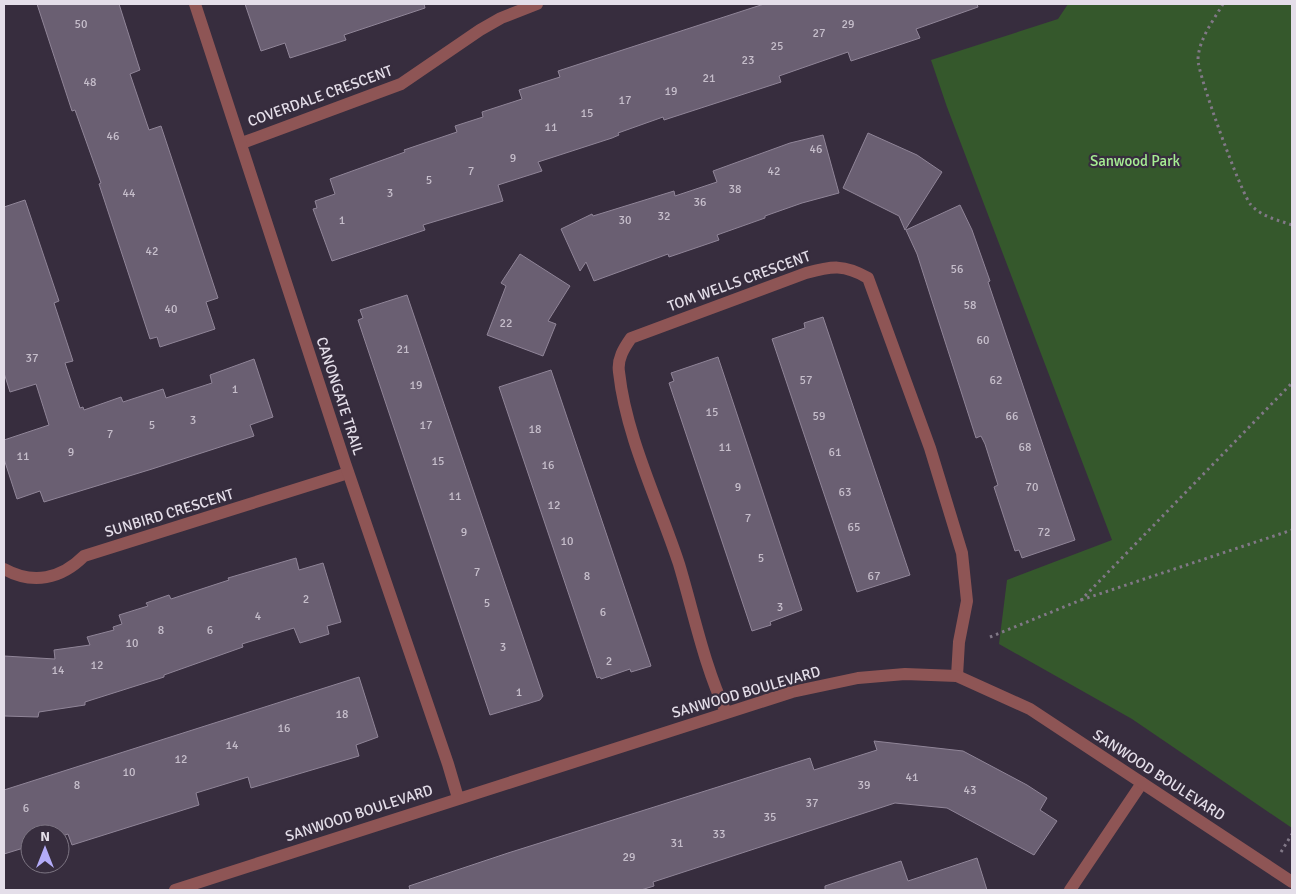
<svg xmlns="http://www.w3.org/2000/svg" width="1296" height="894" font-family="Signika,sans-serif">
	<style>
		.green { fill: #35582c }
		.building { fill: #6a5f72; stroke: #908598 }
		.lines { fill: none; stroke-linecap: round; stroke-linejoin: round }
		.path { stroke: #817887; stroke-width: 3; stroke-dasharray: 2.5 4; stroke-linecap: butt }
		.minor { stroke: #8e5555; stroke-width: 12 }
		.tertiary { stroke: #8e5555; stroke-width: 12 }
		.labels { text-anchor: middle; stroke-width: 4.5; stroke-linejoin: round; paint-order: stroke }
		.number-label { font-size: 12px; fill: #c6becb }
		.street-label { font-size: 15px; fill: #e4dee9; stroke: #372d3e }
		.park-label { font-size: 15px; fill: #a6ee93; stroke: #372d3e }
	</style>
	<rect width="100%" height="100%" fill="#372d3e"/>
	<!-- green -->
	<path class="green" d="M1068,4h224v824l-160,-109 -133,-75 8,-64 105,-40 -165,-433 -16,-47 127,-41z"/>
	<!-- building -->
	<path class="building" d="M37,4h82l21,66 -10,4 19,56 12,-4 57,172 -12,4 9,27 -55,18 -3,-10 -7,2 -51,-155 2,-1 -26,-73 -3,1z
		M245,4h179l1,4 -81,27 2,5 -56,18 -5,-15 -24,8z
		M764,4h213l1,3 -62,22 4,9 -69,23 -3,-9 -69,24 2,6 -117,38 -1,-3 -45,16 1,2 -7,3 -74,24 4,9 -44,14 5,16 -80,24 2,5 -93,31 -19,-52 4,-1 -2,-7 20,-7 -5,-15 75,-27 -1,-2 53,-18 -2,-6 28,-9 -1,-5 40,-13 -3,-9 41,-13 -2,-6z
		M868,133l49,22 25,17 -37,58 -6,-14 -56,-28z
		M823,135l16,58 -37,10 -37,13v2l-48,17 2,5 -50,17 -1,-3 -74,27 -8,-19 -6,9 -19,-42 31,-15 1,2 81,-25 1,5 42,-14 -4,-11 77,-28z
		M25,200l34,101 -5,2 19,58 -8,2 15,45 3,-1 1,3 37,-13 2,5 40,-13 3,9 46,-15 -2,-8 44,-16 19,58 -23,8 4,11 -102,33 -108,33 -4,-11 -23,8 -13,-40v-19l45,-15 -13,-41 -26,8 -6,-19v-166z
		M960,205l12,25 18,51 -2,1 87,258 -53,18 -3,-8 -4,1 -21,-64 4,-2 -13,-41 -4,-8 -5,2 -59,-184 -11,-24z
		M520,254l50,32 -22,35 8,3 -13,32 -56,-21 19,-49 -5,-3z
		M407,295l136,401 -3,4 -50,15 -132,-395 5,-2 -3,-8z
		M823,317l87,258 -53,17 -85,-253 33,-11 -1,-5z
		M718,357l84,253 -32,12 1,3 -19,6 -83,-248 5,-2 -3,-8z
		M551,370l100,296 -20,6 -1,-3 -29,10 -1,-2 -3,1 -98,-291z
		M296,558l3,12 24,-7 18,59 -14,4 2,8 -29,9 -6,-15 -52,16 1,3 -79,28v2l-79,25v3l-46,7 -1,5 -34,-1v-60l51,3 -1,-9 36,-5 -3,-8 27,-7 -1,-3 9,-3 -3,-9 29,-9 -2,-3 23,-8 2,4 58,-19 -1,-2z
		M359,677l19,60 -22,8 3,11 -108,32 -3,-11 -52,16 3,12 -127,40 -4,-11 -8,3v-3h-30v12l-26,8v-64z
		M874,741l89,10 64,34 20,13 -7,12 17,11 -23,34 -87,-47 -52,-5 -242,79 1,4 -13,4h-231l-1,-4 99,-33 302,-95 4,12 63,-20z
		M977,858l10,32h-162v-4l76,-25 7,20z"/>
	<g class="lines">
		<!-- path -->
		<path class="path" d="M1223,4c-10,17 -24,35 -25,55 -1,14 44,137 53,146 11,12 27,15 41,20
			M1081,600l211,-70
			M990,637l91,-37 211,-217
			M1281,852l11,-18"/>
		<!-- minor -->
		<path class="minor" d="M242,143l159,-59 79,-54 21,-12 36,-14
			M4,569c29,16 57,10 80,-13l264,-83
			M726,712c-22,-47 -32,-98 -47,-148 -20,-61 -53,-127 -60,-192 -2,-13 5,-24 12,-34l175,-65c26,-7 38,-9 62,5l62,170 32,105 5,48 -8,41 -2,34
			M1070,890l72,-107"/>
		<!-- tertiary -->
		<path class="tertiary" d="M195,4l150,459 103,301 10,34
			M175,890l617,-198 66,-14 47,-4 52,2 73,33 262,173"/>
	</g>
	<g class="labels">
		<!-- number labels -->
		<g class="number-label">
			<text x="81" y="28">50</text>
			<text x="848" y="28">29</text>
			<text x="819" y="37">27</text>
			<text x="777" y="50">25</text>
			<text x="748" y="64">23</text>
			<text x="709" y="82">21</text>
			<text x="90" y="86">48</text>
			<text x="671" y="95">19</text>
			<text x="625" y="104">17</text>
			<text x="587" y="117">15</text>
			<text x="551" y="131">11</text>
			<text x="113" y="140">46</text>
			<text x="816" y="153">46</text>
			<text x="513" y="162">9</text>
			<text x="471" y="175">7</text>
			<text x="774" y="175">42</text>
			<text x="429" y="184">5</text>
			<text x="735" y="193">38</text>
			<text x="129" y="197">44</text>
			<text x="390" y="197">3</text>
			<text x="700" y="206">36</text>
			<text x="664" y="220">32</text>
			<text x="342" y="224">1</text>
			<text x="625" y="224">30</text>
			<text x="152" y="255">42</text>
			<text x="957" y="273">56</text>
			<text x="970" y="309">58</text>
			<text x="171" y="313">40</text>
			<text x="506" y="327">22</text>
			<text x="983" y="344">60</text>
			<text x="403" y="353">21</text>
			<text x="32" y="362">37</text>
			<text x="806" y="384">57</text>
			<text x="996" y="384">62</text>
			<text x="416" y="389">19</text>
			<text x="235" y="393">1</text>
			<text x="712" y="416">15</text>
			<text x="819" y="420">59</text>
			<text x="1012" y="420">66</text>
			<text x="193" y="424">3</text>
			<text x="152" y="429">5</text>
			<text x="426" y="429">17</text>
			<text x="535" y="433">18</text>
			<text x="110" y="438">7</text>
			<text x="725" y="451">11</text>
			<text x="1025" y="451">68</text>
			<text x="71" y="456">9</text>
			<text x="835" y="456">61</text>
			<text x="23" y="460">11</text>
			<text x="438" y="465">15</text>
			<text x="548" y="469">16</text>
			<text x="738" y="491">9</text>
			<text x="1032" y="491">70</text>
			<text x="845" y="496">63</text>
			<text x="455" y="500">11</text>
			<text x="554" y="509">12</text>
			<text x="748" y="522">7</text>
			<text x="854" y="531">65</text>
			<text x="464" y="536">9</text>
			<text x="1044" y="536">72</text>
			<text x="567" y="545">10</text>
			<text x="761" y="562">5</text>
			<text x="477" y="576">7</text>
			<text x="587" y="580">8</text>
			<text x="874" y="580">67</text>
			<text x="306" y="603">2</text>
			<text x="487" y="607">5</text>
			<text x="780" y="611">3</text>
			<text x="603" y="616">6</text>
			<text x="258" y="620">4</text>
			<text x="161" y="634">8</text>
			<text x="210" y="634">6</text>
			<text x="132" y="647">10</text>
			<text x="503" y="651">3</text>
			<text x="609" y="665">2</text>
			<text x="97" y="669">12</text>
			<text x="58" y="674">14</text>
			<text x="519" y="696">1</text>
			<text x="342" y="718">18</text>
			<text x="284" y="732">16</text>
			<text x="232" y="749">14</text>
			<text x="181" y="763">12</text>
			<text x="129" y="776">10</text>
			<text x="912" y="781">41</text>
			<text x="77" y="789">8</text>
			<text x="864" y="789">39</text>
			<text x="970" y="794">43</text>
			<text x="812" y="807">37</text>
			<text x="26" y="812">6</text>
			<text x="770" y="821">35</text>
			<text x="719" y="838">33</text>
			<text x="677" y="847">31</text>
			<text x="629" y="861">29</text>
		</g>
		<!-- street labels -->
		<g class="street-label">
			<text transform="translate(320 96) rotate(-20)" y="5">COVERDALE CRESCENT</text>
			<text transform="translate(739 281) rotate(-20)" y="5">TOM WELLS CRESCENT</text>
			<text transform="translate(340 396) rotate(72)" y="5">CANONGATE TRAIL</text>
			<text transform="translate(169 513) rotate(-17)" y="5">SUNBIRD CRESCENT</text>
			<text transform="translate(746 692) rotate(-16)" y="5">SANWOOD BOULEVARD</text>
			<text transform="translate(1159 775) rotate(33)" y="5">SANWOOD BOULEVARD</text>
			<text transform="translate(359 813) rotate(-18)" y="5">SANWOOD BOULEVARD</text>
		</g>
		<!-- park labels -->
		<g class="park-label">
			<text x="1135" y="166">Sanwood Park</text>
		</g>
	</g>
	<!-- border -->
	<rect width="1296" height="894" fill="none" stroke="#e4dee9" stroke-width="10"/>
	<!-- north arrow -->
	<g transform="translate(45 849)"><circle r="24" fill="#372d3e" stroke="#7c7482"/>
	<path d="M0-4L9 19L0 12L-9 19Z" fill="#b4acf9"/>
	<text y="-8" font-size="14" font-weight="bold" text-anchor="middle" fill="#e4dee9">N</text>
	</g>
</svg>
